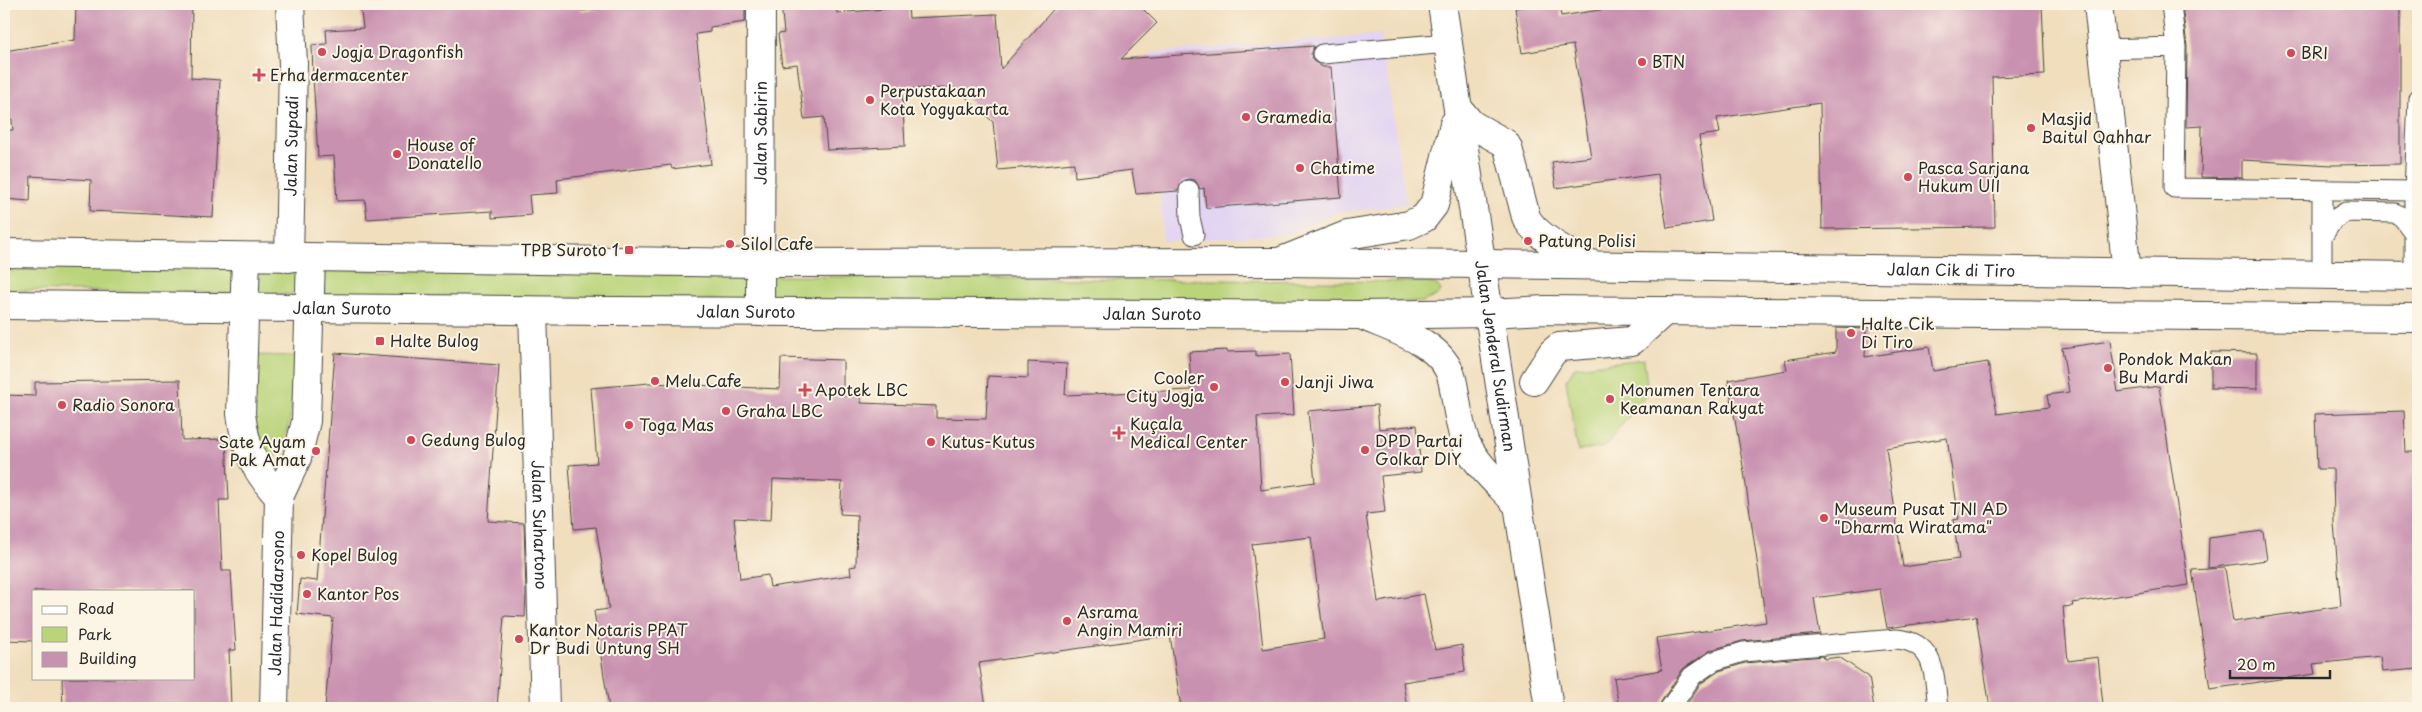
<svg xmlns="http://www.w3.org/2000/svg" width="2422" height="712" font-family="'Playpen Sans',sans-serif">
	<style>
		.built { fill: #e2d4f3 }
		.green { fill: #bad47a; stroke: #728052 }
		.building { fill: #c991b0; fill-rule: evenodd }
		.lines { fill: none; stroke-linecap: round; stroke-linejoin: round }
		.service-casing { stroke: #494641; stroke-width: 21 }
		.minor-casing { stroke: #494641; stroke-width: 30 }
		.tertiary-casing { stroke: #494641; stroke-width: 30 }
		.secondary-casing { stroke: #494641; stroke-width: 30 }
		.primary-casing { stroke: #494641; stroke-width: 30 }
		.service { stroke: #fff; stroke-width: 19 }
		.minor { stroke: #fff; stroke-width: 28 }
		.tertiary { stroke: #fff; stroke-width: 28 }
		.secondary { stroke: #fff; stroke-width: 28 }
		.primary { stroke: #fff; stroke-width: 28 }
		.poi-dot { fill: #d1495b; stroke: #fcf5e5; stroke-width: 2 }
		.labels { text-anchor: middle; stroke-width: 4; stroke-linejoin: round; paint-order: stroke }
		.poi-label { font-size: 16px; fill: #2b2b2b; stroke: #fcf5e5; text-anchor: start }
		.street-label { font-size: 16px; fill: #2b2b2b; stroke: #fcf5e5 }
	</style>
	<rect width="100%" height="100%" fill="#fcf5e5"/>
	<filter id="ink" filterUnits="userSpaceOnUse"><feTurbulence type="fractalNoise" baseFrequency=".02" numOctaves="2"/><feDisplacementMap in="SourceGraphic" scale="10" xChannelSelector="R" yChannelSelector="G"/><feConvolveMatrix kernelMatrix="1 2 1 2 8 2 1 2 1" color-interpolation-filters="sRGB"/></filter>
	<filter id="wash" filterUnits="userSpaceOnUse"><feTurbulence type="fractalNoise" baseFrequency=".0096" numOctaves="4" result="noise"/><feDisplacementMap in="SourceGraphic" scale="20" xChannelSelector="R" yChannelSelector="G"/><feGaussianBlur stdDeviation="1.12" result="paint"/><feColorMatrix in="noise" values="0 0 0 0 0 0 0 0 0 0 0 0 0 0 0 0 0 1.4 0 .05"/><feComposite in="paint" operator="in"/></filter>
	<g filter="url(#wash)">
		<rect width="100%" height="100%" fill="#f0debd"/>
		<!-- built -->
		<path class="built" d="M1381,35l25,169 -70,9 -49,21 -124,7 -12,-188z"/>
		<!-- green -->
		<path class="green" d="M4,266l853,11 568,5 12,3 4,5 -3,5 -16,7h-568l-850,-12z
			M253,355l42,1c-2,36 -1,72 -21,103h-6l-15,-36z
			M1644,359l4,34 -44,54 -26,4 -12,-71 9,-13z"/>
		<g id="blocks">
			<!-- building -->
			<path class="building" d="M76,4h116l-1,74 29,2 -7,137 -123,-6 1,-31 -60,-4 -1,25 -26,-2v-69h9l-9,-79 71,-11z
				M360,4h221l1,7 60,-7h103v18l-35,5v5l-14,2 15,130 -39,5 -1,-4 -114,14 1,14 -29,2 2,20 -39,3v-7l-125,8 -2,-19 -28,1 -3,-45 -16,1 -5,-81 -1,-31 15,-1 -1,-14 37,-2z
				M781,4h55l1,9 71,-6 1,11 88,-4 4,55 57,-65h80l19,19 -36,36 193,-13 -3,8 2,7 10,6h8l10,130 -135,11 -2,-20 -4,1 -5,-9 -6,-1 -6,2 -5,10 -42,3 -4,-24 -57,7 -1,-14 -76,7 -5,-48 -37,-34 -54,1 3,57 -78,4 -3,-33 -20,2 -7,-55 -15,2 -4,-32 6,-1z
				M1545,4h14l2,12 77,-12h404l3,71 -53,2 3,150 -173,2 -2,-126 -103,15 3,15 -21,3 13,85 -45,7 -9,-54 -102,14 -4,-26 39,-5 -18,-112 -51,8 -7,-45z
				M2182,4h218v160l-68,1 -90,-5v18l-41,-1 1,-51 -16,1 1,-80z
				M1836,328l30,1 -1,28 64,-10 4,24 55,-9 9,52 52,-7 -2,-12 22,-3 -7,-44 48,-7 8,51 41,-6 30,199 -117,18 1,3 -10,1 5,54 30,-4 5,48 -26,3h-87l-14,-92 -89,12 -7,-39 -66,9 6,36 -78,7 -31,9 -28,19 -22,33 -2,6h-40l-5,-30 48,-8 -6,-32 110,-16 -22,-150 -16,-92 59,-10 -2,-10 51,-8zM1947,438l12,81 -6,1 6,39 -56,8 -17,-119z
				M1227,350v2l29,-1v5l34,-2 4,61 -37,2 4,73 54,-8 -7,-71 69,-6 2,24 38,-4 4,47 -40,4 4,36 -19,2 12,88 46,-8 11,56 27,-5 3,27 -62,10 4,26h-226l-11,-73 -191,28 7,43 -16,2h-361l-15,-97 15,-2 -13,-82 -22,2 -5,-64 28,-2 -6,-75 59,-5 130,6 1,-31 62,2v36l18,1v6l75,3v12l50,1 2,-43 40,2v-16l39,2 -2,31 126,-5 -2,-38zM773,479l69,3 -2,32 17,1 -1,51 -6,1 1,8 -81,12 -2,-12 -28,4 -6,-61 37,2zM1311,537l13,102 -61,10 -11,-105z
				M2211,352l46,1v36l-46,-1z
				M335,353l164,12 -11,156 36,2 2,70 -1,24 -21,-1 -7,92h-172l8,-90 -36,-4 3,-35 17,2z
				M180,380l2,60 44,-1 3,61h-10l3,71h9l5,79h-7l2,58h-168l-1,-30h132v-87h-160v50l-30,-1v-245l31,1v-14z
				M2404,411l2,41h12v217l-36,3 -2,-15 -67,7 2,10 -105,15 -18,-119 33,-2 8,54 108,-16 -7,-83 -1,-54h-16l-2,-55z
				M2263,531l4,29 -59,8 1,-30z
				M1823,656l1,3 15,-2 30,20 5,31h-184v-5l-3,1 13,-20 19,-13 26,-8z"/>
		</g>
	</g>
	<g filter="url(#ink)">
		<use href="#blocks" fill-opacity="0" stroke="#494641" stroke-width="1"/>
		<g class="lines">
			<!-- service casing -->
			<g class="service-casing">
				<path id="service" d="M2171,4l5,43 -2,141 240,3
					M2103,49l73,-2
					M1322,54l126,-11
					M1189,190l1,28 4,17
					M2322,237l11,-17 13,-8 49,1 7,4 12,16
					M2322,275v-84
					M2414,276v-85l4,-93
					M1670,708l22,-32 22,-15 29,-9 153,-13c41,3 38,38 42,69"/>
			</g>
			<!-- minor casing -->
			<g class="minor-casing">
				<g id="minor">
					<path d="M246,257l-5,157c5,37 13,55 38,83"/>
					<path id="s1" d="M289,258l4,-194 -3,-60"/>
					<path id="s2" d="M533,311l12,397"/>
					<path id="s3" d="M760,312l1,-308"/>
					<path id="s4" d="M274,708l5,-211 18,-39 9,-37 5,-163"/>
				</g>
			</g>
			<!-- tertiary casing -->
			<g class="tertiary-casing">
				<path id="tertiary" d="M2098,4l29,269"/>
			</g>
			<!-- secondary casing -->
			<g class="secondary-casing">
				<g id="secondary">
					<path d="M4,253l756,10 519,-1 203,2"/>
					<path id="s5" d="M4,305l602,6 755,4 128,-2"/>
				</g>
			</g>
			<!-- primary casing -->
			<g class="primary-casing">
				<g id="primary">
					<path id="s6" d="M1442,4l107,704"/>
					<path d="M1458,108l13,16 34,19 3,5 18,69c8,18 47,40 65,47"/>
					<path d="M1279,262l68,-27 62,-10 15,-7 10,-13 20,-81"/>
					<path id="s7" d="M1482,264l936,12"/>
					<path d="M1489,313l56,-3 873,8"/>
					<path d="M1361,315c31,14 82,27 91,64 5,21 6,45 14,64 11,23 35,43 52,62"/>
					<path d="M1534,381l18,-28 7,-6 73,-6 33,-30"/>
				</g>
			</g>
			<!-- service -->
			<use href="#service" class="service"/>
			<!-- minor -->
			<use href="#minor" class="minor"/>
			<!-- tertiary -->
			<use href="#tertiary" class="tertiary"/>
			<!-- secondary -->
			<use href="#secondary" class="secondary"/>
			<!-- primary -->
			<use href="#primary" class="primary"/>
		</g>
	</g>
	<!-- markers -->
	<g class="poi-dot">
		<circle cx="322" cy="52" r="5"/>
		<circle cx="2291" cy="53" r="5"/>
		<circle cx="1642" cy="62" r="5"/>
		<path d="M256.5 67.5h5v5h5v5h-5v5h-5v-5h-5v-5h5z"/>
		<circle cx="870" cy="100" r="5"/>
		<circle cx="1246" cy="117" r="5"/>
		<circle cx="2031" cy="128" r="5"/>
		<circle cx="397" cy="154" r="5"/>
		<circle cx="1300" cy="168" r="5"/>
		<circle cx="1908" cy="177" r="5"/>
		<circle cx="1528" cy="241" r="5"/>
		<circle cx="730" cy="244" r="5"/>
		<rect x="624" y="245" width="10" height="10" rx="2.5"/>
		<circle cx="1851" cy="333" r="5"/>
		<rect x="375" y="336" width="10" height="10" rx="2.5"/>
		<circle cx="2108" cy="368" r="5"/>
		<circle cx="655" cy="381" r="5"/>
		<circle cx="1285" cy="382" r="5"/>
		<circle cx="1214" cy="387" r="5"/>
		<path d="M802.5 382.5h5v5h5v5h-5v5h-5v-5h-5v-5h5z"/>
		<circle cx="1610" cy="399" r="5"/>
		<circle cx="62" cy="405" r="5"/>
		<circle cx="726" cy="411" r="5"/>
		<circle cx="629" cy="425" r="5"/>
		<path d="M1116.5 425.5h5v5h5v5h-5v5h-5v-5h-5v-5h5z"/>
		<circle cx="411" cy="440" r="5"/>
		<circle cx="931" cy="442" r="5"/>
		<circle cx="1365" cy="450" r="5"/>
		<circle cx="316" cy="451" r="5"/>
		<circle cx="1824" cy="518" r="5"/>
		<circle cx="301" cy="555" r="5"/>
		<circle cx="307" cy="594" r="5"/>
		<circle cx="1067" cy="621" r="5"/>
		<circle cx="519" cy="639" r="5"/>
	</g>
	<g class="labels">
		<!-- poi labels -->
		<g class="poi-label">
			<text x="332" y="58">Jogja Dragonfish</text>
			<text x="2301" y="59">BRI</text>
			<text x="1652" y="68">BTN</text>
			<text x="270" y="81">Erha dermacenter</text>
			<text x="880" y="97">Perpustakaan<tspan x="880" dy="18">Kota Yogyakarta</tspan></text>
			<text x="1256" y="123">Gramedia</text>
			<text x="2041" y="125">Masjid<tspan x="2041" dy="18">Baitul Qahhar</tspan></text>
			<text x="407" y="151">House of<tspan x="407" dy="18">Donatello</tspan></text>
			<text x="1310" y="174">Chatime</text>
			<text x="1918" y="174">Pasca Sarjana<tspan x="1918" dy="18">Hukum UII</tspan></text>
			<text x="1538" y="247">Patung Polisi</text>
			<text x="740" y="250">Silol Cafe</text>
			<text x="619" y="256" text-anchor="end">TPB Suroto 1</text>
			<text x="1861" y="330">Halte Cik<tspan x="1861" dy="18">Di Tiro</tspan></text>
			<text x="390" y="347">Halte Bulog</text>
			<text x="2118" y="365">Pondok Makan<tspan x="2118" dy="18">Bu Mardi</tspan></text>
			<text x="1204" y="384" text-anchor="end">Cooler<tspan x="1204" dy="18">City Jogja</tspan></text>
			<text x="665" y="387">Melu Cafe</text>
			<text x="1295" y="388">Janji Jiwa</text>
			<text x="815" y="396">Apotek LBC</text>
			<text x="1620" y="396">Monumen Tentara<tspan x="1620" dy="18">Keamanan Rakyat</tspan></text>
			<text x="72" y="411">Radio Sonora</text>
			<text x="736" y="417">Graha LBC</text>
			<text x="1130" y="430">Kuçala<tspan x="1130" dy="18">Medical Center</tspan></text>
			<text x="639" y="431">Toga Mas</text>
			<text x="421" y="446">Gedung Bulog</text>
			<text x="1375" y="447">DPD Partai<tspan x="1375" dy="18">Golkar DIY</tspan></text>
			<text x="306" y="448" text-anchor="end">Sate Ayam<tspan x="306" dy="18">Pak Amat</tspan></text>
			<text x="941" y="448">Kutus-Kutus</text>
			<text x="1834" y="515">Museum Pusat TNI AD<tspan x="1834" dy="18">"Dharma Wiratama"</tspan></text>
			<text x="311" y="561">Kopel Bulog</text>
			<text x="317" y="600">Kantor Pos</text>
			<text x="1077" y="618">Asrama<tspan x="1077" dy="18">Angin Mamiri</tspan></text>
			<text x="529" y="636">Kantor Notaris PPAT<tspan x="529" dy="18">Dr Budi Untung SH</tspan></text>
		</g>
		<!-- street labels -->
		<g class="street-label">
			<text dy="6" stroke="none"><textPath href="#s3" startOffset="179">Jalan Sabirin</textPath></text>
			<text dy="6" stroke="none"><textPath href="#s1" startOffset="112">Jalan Supadi</textPath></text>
			<text dy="6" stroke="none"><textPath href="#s7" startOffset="469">Jalan Cik di Tiro</textPath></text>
			<text dy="6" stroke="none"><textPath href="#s5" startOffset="338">Jalan Suroto</textPath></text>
			<text dy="6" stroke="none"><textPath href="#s5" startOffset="742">Jalan Suroto</textPath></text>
			<text dy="6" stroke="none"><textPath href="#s5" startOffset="1148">Jalan Suroto</textPath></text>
			<text dy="6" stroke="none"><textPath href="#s6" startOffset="356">Jalan Jenderal Sudirman</textPath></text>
			<text dy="6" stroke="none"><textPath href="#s2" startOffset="214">Jalan Suhartono</textPath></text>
			<text dy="6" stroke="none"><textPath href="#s4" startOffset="105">Jalan Hadidarsono</textPath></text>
		</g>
	</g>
	<!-- margin -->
	<rect width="2422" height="712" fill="none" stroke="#fcf5e5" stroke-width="20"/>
	<!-- legend -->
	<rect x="32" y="590" width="162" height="90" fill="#fcf5e5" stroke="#a8a49b"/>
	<rect x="42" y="606" width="25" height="8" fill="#ffffff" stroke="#a8a49b"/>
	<text x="78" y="614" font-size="15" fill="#2b2b2b">Road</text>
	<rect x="42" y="627" width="25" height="15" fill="#bad47a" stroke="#a8a49b"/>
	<text x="78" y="640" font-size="15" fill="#2b2b2b">Park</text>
	<rect x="42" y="652" width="25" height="15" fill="#c991b0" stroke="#a8a49b"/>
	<text x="78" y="664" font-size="15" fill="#2b2b2b">Building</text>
	<!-- scale -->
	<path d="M2230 670v8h100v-8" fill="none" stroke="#2b2b2b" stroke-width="2.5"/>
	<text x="2237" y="670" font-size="15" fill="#2b2b2b" stroke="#fcf5e5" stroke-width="4" paint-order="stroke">20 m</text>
</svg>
